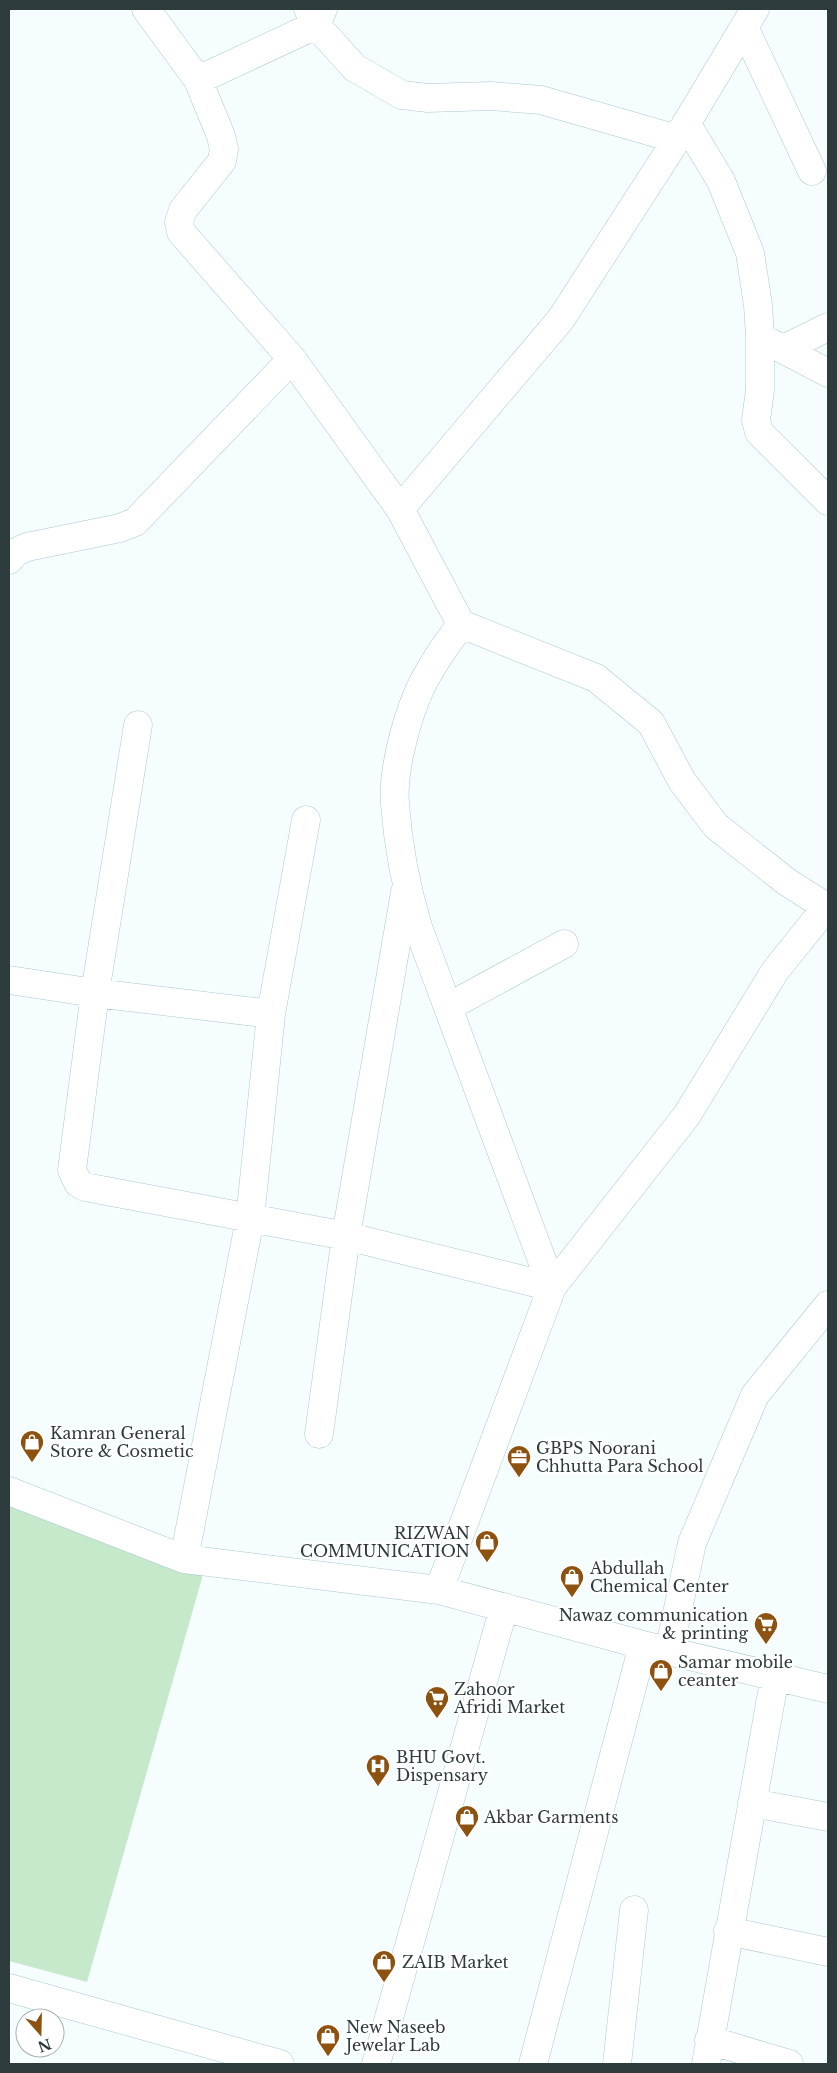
<svg xmlns="http://www.w3.org/2000/svg" width="837" height="2073" font-family="'Libre Baskerville',serif">
	<style>
		.garden { fill: #c6e8cb }
		.lines { fill: none; stroke-linecap: round; stroke-linejoin: round }
		.minor-casing { stroke: #aac9ce; stroke-width: 29 }
		.minor { stroke: #fff; stroke-width: 28 }
		.labels { text-anchor: middle; stroke-width: 4; stroke-linejoin: round; paint-order: stroke }
		.poi-label { font-size: 16px; fill: #2e3b3d; stroke: #fff; text-anchor: start }
	</style>
	<rect width="100%" height="100%" fill="#f6fdfe"/>
	<!-- garden -->
	<path class="garden" d="M9,1494l199,63 -121,425 -78,-21z"/>
	<g class="lines">
		<!-- minor casing -->
		<g class="minor-casing">
			<path id="minor" d="M146,9l52,71 23,56 3,13 -2,12 -39,49 -4,12 2,10 111,127 108,150 61,115 135,54 55,45 31,58 34,45 71,56 41,26
				M308,9l8,16 39,43 47,27 26,3 63,-2 50,4 136,39
				M744,27l68,144
				M198,80l118,-55 7,-16
				M686,123l35,58 29,72 8,52 2,32v53l-4,30 3,12 69,69
				M760,337l68,36
				M783,349l45,-22
				M400,509l161,-190 116,-180 78,-130
				M9,560l7,-8 11,-5 93,-19 15,-6 157,-163
				M138,725l-43,268 -23,177 6,13 7,4 261,49 206,51 135,-172 88,-144 53,-66
				M9,980l86,13 176,21
				M448,1007l116,-63
				M319,1434l27,-198 59,-344
				M9,1491l175,68 255,31 204,55 185,44
				M184,1559l66,-340 21,-205 35,-194
				M439,1590l113,-303 -134,-360c-12,-40 -20,-81 -23,-123 -3,-37 15,-101 34,-132 9,-17 21,-32 32,-48
				M669,1651l23,-108 63,-148 73,-90
				M752,1803l76,14
				M728,1931l100,21
				M9,1988l271,76
				M709,2040l80,24
				M376,2064l128,-457
				M533,2064l110,-419
				M617,2064l17,-154
				M706,2064l69,-388"/>
		</g>
		<!-- minor -->
		<use href="#minor" class="minor"/>
	</g>
	<!-- icons -->
	<defs>
		<g id="shop-pin" transform="scale(1.25)"><path d="M0 17L-7.5 6A9.5 9.5 0 1 1 7.5 6Z" fill="#8d5210" stroke="#fff"/><path d="M-5-2.5h2.3a2.7 3.5 0 0 1 5.4 0H5L5.5 6h-11ZM-1.5-2.5h3a1.5 2.3 0 0 0-3 0Z" fill="#fff"/></g>
		<g id="office-pin" transform="scale(1.25)"><path d="M0 17L-7.5 6A9.5 9.5 0 1 1 7.5 6Z" fill="#8d5210" stroke="#fff"/><path d="M-6-3h4V-5.5h4V-3h4V5H-6ZM-1-4.5V-3h2v-1.5ZM-6 0V1H6V0Z" fill="#fff"/></g>
		<g id="supermarket-pin" transform="scale(1.25)"><path d="M0 17L-7.5 6A9.5 9.5 0 1 1 7.5 6Z" fill="#8d5210" stroke="#fff"/><path d="M-6-5.5h2.5l.6 2H6L4.5 2H-2.5L-4.4-4H-6ZM-1.5 3.2a1.3 1.3 0 1 0 .1 0ZM3 3.2a1.3 1.3 0 1 0 .1 0Z" fill="#fff"/></g>
		<g id="hospital-pin" transform="scale(1.25)"><path d="M0 17L-7.5 6A9.5 9.5 0 1 1 7.5 6Z" fill="#8d5210" stroke="#fff"/><path d="M-5-5h3v3.5h4V-5h3V5h-3V1.5h-4V5h-3Z" fill="#fff"/></g>
	</defs>
	<g fill-rule="evenodd">
		<use href="#shop-pin" x="32" y="1442"/>
		<use href="#office-pin" x="519" y="1457"/>
		<use href="#shop-pin" x="487" y="1542"/>
		<use href="#shop-pin" x="572" y="1577"/>
		<use href="#supermarket-pin" x="766" y="1624"/>
		<use href="#shop-pin" x="661" y="1671"/>
		<use href="#supermarket-pin" x="437" y="1698"/>
		<use href="#hospital-pin" x="378" y="1766"/>
		<use href="#shop-pin" x="467" y="1817"/>
		<use href="#shop-pin" x="384" y="1962"/>
		<use href="#shop-pin" x="328" y="2036"/>
	</g>
	<g class="labels">
		<!-- poi labels -->
		<g class="poi-label">
			<text x="50" y="1439">Kamran General<tspan x="50" dy="18">Store &amp; Cosmetic</tspan></text>
			<text x="536" y="1454">GBPS Noorani<tspan x="536" dy="18">Chhutta Para School</tspan></text>
			<text x="470" y="1539" text-anchor="end">RIZWAN<tspan x="470" dy="18">COMMUNICATION</tspan></text>
			<text x="590" y="1574">Abdullah<tspan x="590" dy="18">Chemical Center</tspan></text>
			<text x="748" y="1621" text-anchor="end">Nawaz communication<tspan x="748" dy="18">&amp; printing</tspan></text>
			<text x="678" y="1668">Samar mobile<tspan x="678" dy="18">ceanter</tspan></text>
			<text x="454" y="1695">Zahoor<tspan x="454" dy="18">Afridi Market</tspan></text>
			<text x="396" y="1763">BHU Govt.<tspan x="396" dy="18">Dispensary</tspan></text>
			<text x="484" y="1823">Akbar Garments</text>
			<text x="402" y="1968">ZAIB Market</text>
			<text x="346" y="2033">New Naseeb<tspan x="346" dy="18">Jewelar Lab</tspan></text>
		</g>
	</g>
	<!-- border -->
	<rect width="837" height="2073" fill="none" stroke="#2e3b3d" stroke-width="20"/>
	<!-- north arrow -->
	<g transform="translate(40 2033) rotate(160)"><circle r="24" fill="#ffffff" stroke="#abb1b1"/>
	<path d="M0-4L9 19L0 12L-9 19Z" fill="#8d5210"/>
	<text y="-8" font-size="14" font-weight="bold" text-anchor="middle" fill="#2e3b3d">N</text>
	</g>
</svg>
